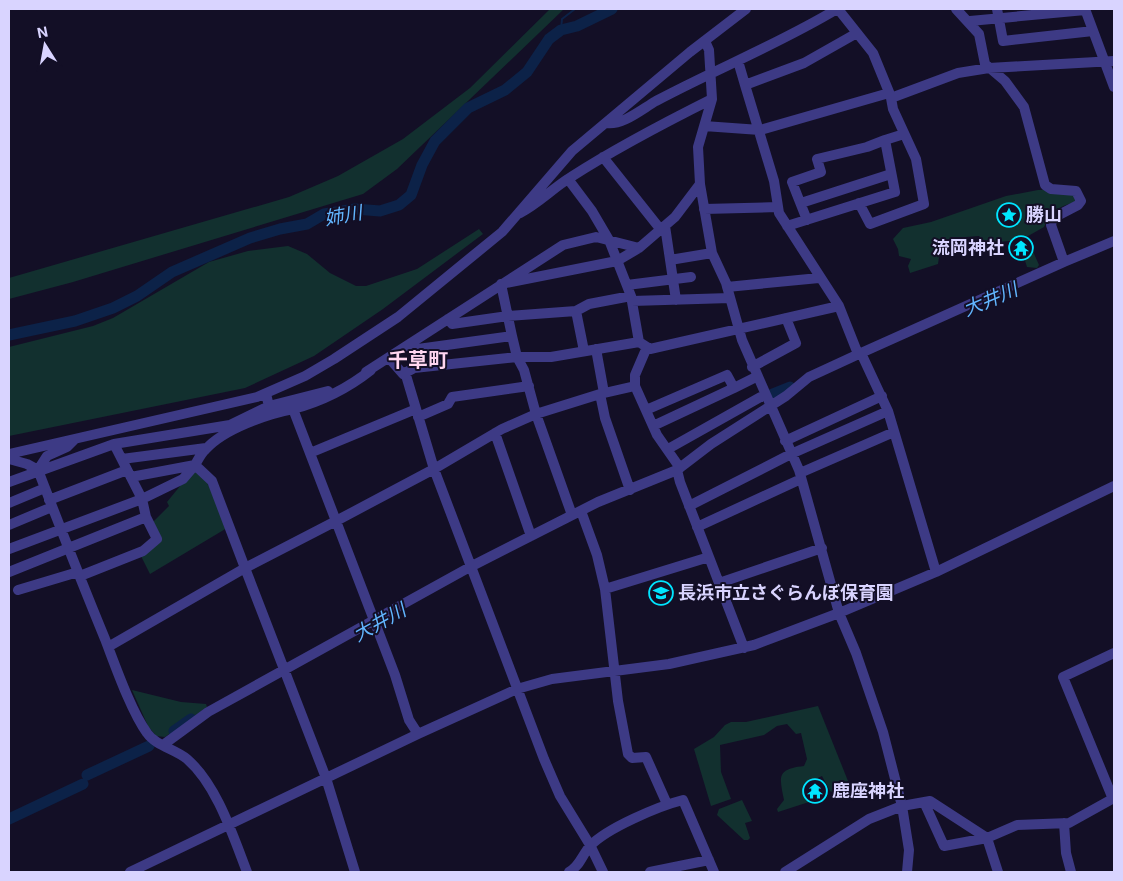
<svg xmlns="http://www.w3.org/2000/svg" width="1123" height="881" font-family="Inter,'Noto Sans JP',sans-serif">
	<style>
		.green { fill: #12302f }
		.lines { fill: none; stroke-linecap: round; stroke-linejoin: round }
		.stream { stroke: #0c2248; stroke-width: 2 }
		.river { stroke: #0c2248; stroke-width: 11 }
		.minor { stroke: #3d3a85; stroke-width: 10 }
		.labels { text-anchor: middle; stroke-width: 4; stroke-linejoin: round; paint-order: stroke }
		.poi-label { font-size: 18px; font-weight: bold; fill: #d9d4ff; stroke: #130f26; text-anchor: start }
		.water-label { font-size: 19px; font-style: italic; fill: #62b6ff; stroke: #130f26 }
		.quarter-label { font-size: 20px; font-weight: bold; fill: #ffd6f0; stroke: #130f26 }
	</style>
	<rect width="100%" height="100%" fill="#130f26"/>
	<!-- green -->
	<path class="green" d="M550,9h14l-167,160 -34,25 -290,88 -64,17v-21l280,-81 49,-21 65,-37 67,-51z
		M1074,189l5,11c-21,9 -25,6 -35,27l-23,13 -35,3 -7,-7 -13,1 -4,7 -23,13 -1,7 -28,9 -2,-7 3,-7 -12,-3 -1,-7 -5,-10 10,-11 28,-6 75,-26 32,-6z
		M479,229l4,5 -100,75 -69,47 -69,32 -236,48v-89l84,-21 20,-8 96,-56 39,-11 40,-5 19,8 23,19 26,13h10l51,-17z
		M1020,245l11,2 8,18 -2,3 -10,-1z
		M194,469l10,6 23,53 -77,46 -9,-18 20,-18 -10,-14 18,-18 -2,-4z
		M132,690l49,12 25,2 1,3 -42,30 -9,-1 -8,-10z
		M818,706l30,75 -16,11 -2,-1 -8,-15 -18,8 5,18 -31,10 -1,-3 7,-9c-5,-24 -7,-31 20,-34l3,-7 -6,-26 -5,1 -9,-10 -10,2 -13,9 -44,10 1,27 10,27 -20,7 -17,-57 20,-12 11,-12 6,-3h15z
		M742,800l10,21 -7,2 5,15 -2,2h-4l-27,-25 2,-6z"/>
	<g class="lines">
		<!-- stream -->
		<path class="stream" d="M561,30l1,-11 13,-10"/>
		<!-- river -->
		<path class="river" d="M9,335l66,-14 38,-13 24,-12 35,-24 78,-34 30,-9 27,-5 17,-10 31,-5 25,2 19,-6 12,-10 11,-30 13,-24 33,-33 37,-18 22,-18 22,-33 12,-9 16,-4 35,-17
			M770,395l20,-8
			M174,731l17,-12
			M87,775l62,-29
			M9,819l74,-35"/>
		<!-- minor -->
		<path class="minor" d="M838,9l35,44 18,44
			M997,9l6,32 90,-10
			M1085,9l29,78
			M970,21l115,-11
			M738,61l7,24 59,-22 53,-30
			M745,85l29,96 5,32 60,93 19,48
			M712,99l-14,48 2,37 12,69 14,30 16,57 57,130 40,143 17,40 27,79 19,74 7,44 -2,22
			M606,123c16,3 36,-14 50,-22 60,-32 123,-57 181,-92
			M704,126l56,4 129,-37
			M603,157l58,73
			M801,203l90,-29
			M859,203l11,21 54,-20 -8,-45 -23,-50 -2,-11 67,-25 31,-5 125,-7
			M704,209l74,-2
			M520,213c19,-10 33,-25 51,-36 45,-29 93,-54 141,-78l-3,-49 -4,-9
			M807,220l-15,-38 29,-10 -4,-13 50,-12 18,-7
			M665,226l11,74
			M787,226l108,-34 -10,-52 19,-6
			M670,260l42,-7
			M1064,262l50,-21
			M627,285l64,-8
			M727,287l92,-9
			M632,301l98,-3
			M576,311l8,40
			M448,319l4,5 56,-8 68,-5 13,-7 42,-8 -22,-56 -17,-29 -24,-32
			M639,342l11,7 189,-43
			M410,344l8,5 94,-13 -11,-52 116,-23 22,-13
			M596,349l8,44
			M517,357h34l88,-15 -8,-46
			M389,358l14,16 11,-6 103,-11 -5,-21
			M752,367l44,-24 -10,-25
			M371,370c-24,19 -48,31 -78,39l43,112 98,-52 110,290 16,37 30,49 13,27
			M366,372l197,-127 33,-8 43,11 36,-31 25,-33
			M405,372l29,97 68,-40 34,-15 -12,-44 -7,-13
			M635,386l22,49 23,33
			M734,388l22,-11
			M266,394l3,12 59,-15
			M293,409c-26,5 -69,20 -87,40 -5,4 -8,11 -11,16l17,16 33,87 91,-47 59,154 14,45 9,14
			M646,410l81,-35 7,13 -81,38
			M418,417l30,-13 4,-7 77,-11
			M229,430l1,-5 39,-19
			M495,433l36,103
			M785,441l97,-45
			M114,444l116,-19
			M668,449l96,-54
			M310,453l106,-44
			M9,454l248,-57 48,-21 29,-17 64,-42 104,-85 70,-81 118,-99 56,-43
			M9,459l18,5 11,6c22,57 44,113 67,169 10,26 26,72 42,94 9,13 28,16 40,26 30,26 46,77 60,113
			M122,459l84,-11
			M38,470l9,-14 20,-9 7,-7
			M800,473l94,-41
			M131,477l64,-12
			M9,482l105,-38 28,55 41,-20 12,-14
			M630,490l-25,-72 -5,-24 35,-8v-11l12,-28
			M49,500l78,-30
			M9,503l36,-15
			M689,506l102,-52 97,-43
			M581,511l16,44 8,34 104,-32 -29,-75 -3,-12
			M572,515l-36,-101 64,-20
			M9,525l43,-18
			M697,527l104,-48
			M9,549l133,-50 4,18 -137,55
			M709,557l35,91
			M936,572l-48,-161 -27,-58 203,-91 -13,-37 2,-7 25,-13 3,-4 -5,-10 -25,-2 -6,-4 -21,-78 -19,-26 -20,-17 -6,-30 -23,-25
			M80,576l63,-25 14,-12 -11,-22
			M719,583l103,-35
			M605,589l13,112 10,53 4,4 14,-1 21,47
			M18,590l60,-18
			M108,647l137,-79 81,210 29,94
			M163,745l45,-33 262,-145 128,-65 79,-32 34,-26 75,-48 23,-19 52,-24
			M1113,799l-50,-122 51,-24
			M924,802l20,44 43,-8 11,34
			M1064,823l2,30 5,19
			M130,872l288,-138 99,-45 35,-10 117,-15 85,-19 85,-32 97,-41 178,-86
			M569,872c11,-6 13,-17 21,-26 17,-18 69,-40 93,-46l31,72
			M650,872l59,-12
			M785,872l84,-53 33,-13 28,-5 57,37 30,-13 52,-2 45,-25"/>
	</g>
	<!-- icons -->
	<defs>
		<g id="sight-ring" transform="scale(1.25)"><circle r="9.5" fill="#130f26" stroke="#00e5ff" stroke-width="1.5"/><path d="M0-6L1.8-2.2L6-1.7L2.9 1.2L3.7 5.4L0 3.3L-3.7 5.4L-2.9 1.2L-6-1.7L-1.8-2.2Z" fill="#00e5ff"/></g>
		<g id="temple-ring" transform="scale(1.25)"><circle r="9.5" fill="#130f26" stroke="#00e5ff" stroke-width="1.5"/><path d="M0-6L5-2H3V0L6.5 2.5H4V6H1.5V3h-3V6H-4V2.5H-6.5L-3 0V-2H-5Z" fill="#00e5ff"/></g>
		<g id="school-ring" transform="scale(1.25)"><circle r="9.5" fill="#130f26" stroke="#00e5ff" stroke-width="1.5"/><path d="M0-5L7-2L0 1L-7-2ZM-4 1L0 2.5L4 1V4Q0 6-4 4Z" fill="#00e5ff"/></g>
	</defs>
	<g fill-rule="evenodd">
		<use href="#sight-ring" x="1009" y="215"/>
		<use href="#temple-ring" x="1021" y="248"/>
		<use href="#school-ring" x="661" y="593"/>
		<use href="#temple-ring" x="815" y="791"/>
	</g>
	<g class="labels">
		<!-- poi labels -->
		<g class="poi-label">
			<text x="1026" y="221">勝山</text>
			<text x="1004" y="254" text-anchor="end">流岡神社</text>
			<text x="678" y="599">長浜市立さぐらんぼ保育園</text>
			<text x="832" y="797">鹿座神社</text>
		</g>
		<!-- water labels -->
		<g class="water-label">
			<text transform="translate(343 215) rotate(-10)" y="7">姉川</text>
			<text transform="translate(990 299) rotate(-23)" y="7">大井川</text>
			<text transform="translate(379 622) rotate(-29)" y="7">大井川</text>
		</g>
		<!-- quarter labels -->
		<g class="quarter-label">
			<text x="418" y="367">千草町</text>
		</g>
	</g>
	<!-- border -->
	<rect width="1123" height="881" fill="none" stroke="#d9d4ff" stroke-width="20"/>
	<!-- north arrow -->
	<g transform="translate(45 45) rotate(349)" stroke="#130f26" stroke-width="4" paint-order="stroke">
	<path d="M0-4L9 19L0 12L-9 19Z" fill="#d9d4ff"/>
	<text y="-8" font-size="14" font-weight="bold" text-anchor="middle" fill="#d9d4ff">N</text>
	</g>
</svg>
